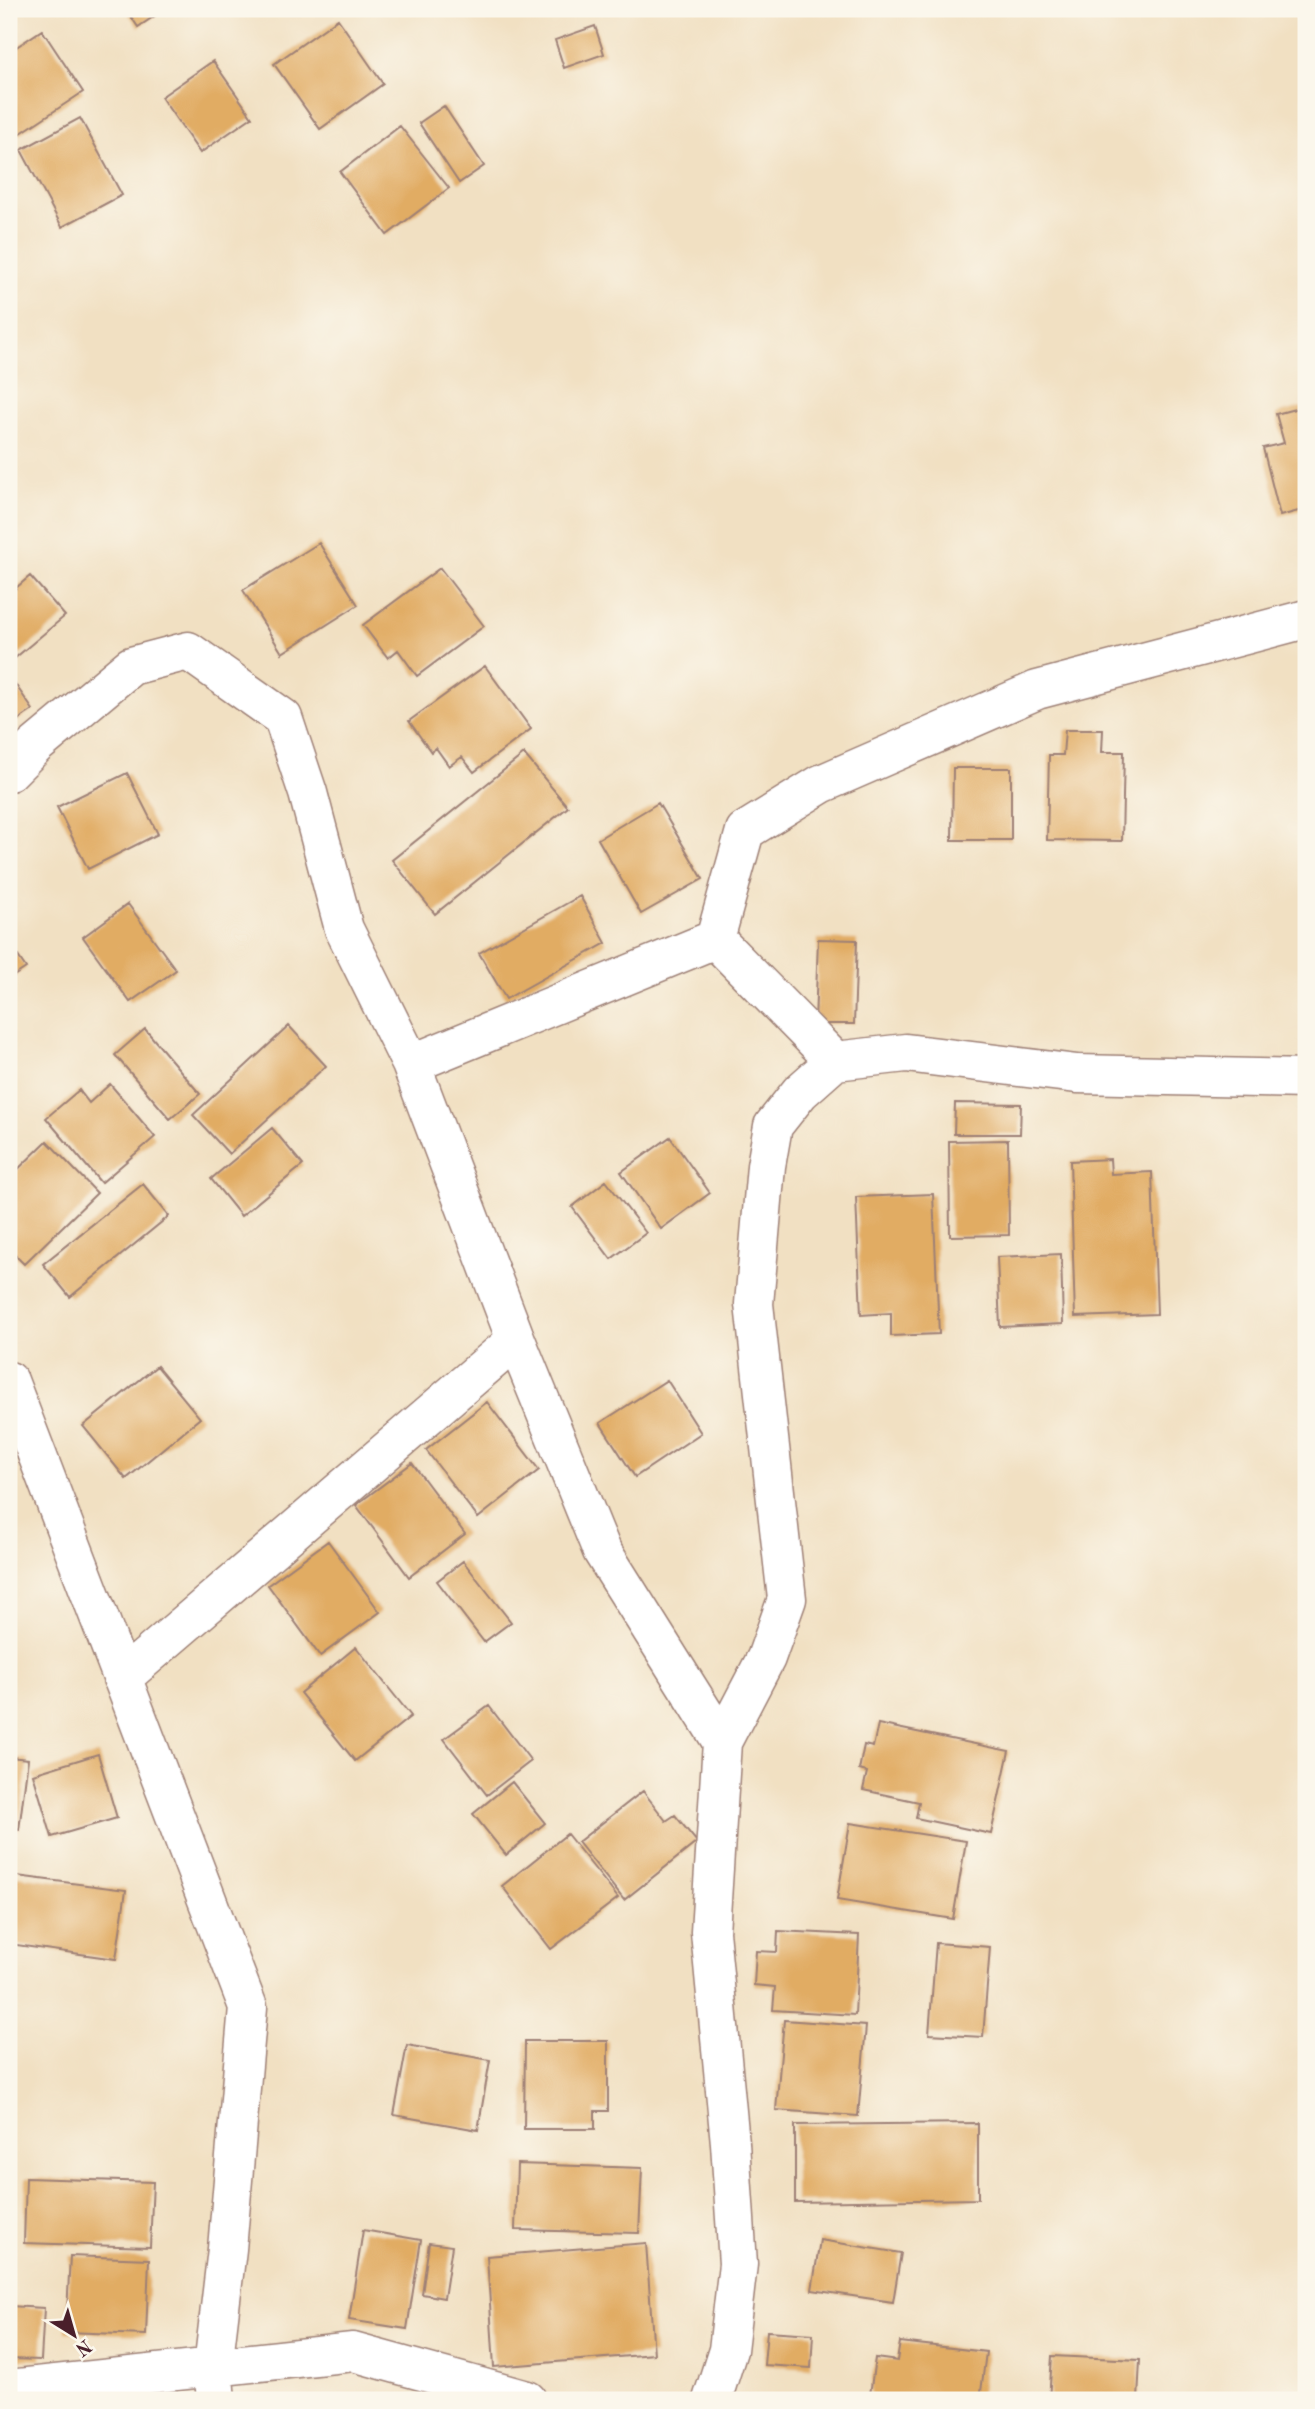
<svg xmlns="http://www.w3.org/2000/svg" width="1315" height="2409" font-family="'Old Standard TT',serif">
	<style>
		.building { fill: #e1ac64 }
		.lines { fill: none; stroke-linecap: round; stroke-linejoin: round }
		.minor-casing { stroke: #9e8076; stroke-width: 41 }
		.minor { stroke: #fff; stroke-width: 38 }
	</style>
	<rect width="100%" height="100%" fill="#fbf7ec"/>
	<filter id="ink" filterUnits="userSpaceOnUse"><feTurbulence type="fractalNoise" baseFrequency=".0143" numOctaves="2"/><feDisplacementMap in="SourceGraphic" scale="14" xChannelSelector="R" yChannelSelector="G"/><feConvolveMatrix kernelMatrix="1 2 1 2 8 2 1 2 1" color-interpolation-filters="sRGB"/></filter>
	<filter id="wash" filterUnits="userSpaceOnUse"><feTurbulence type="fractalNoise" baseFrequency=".00686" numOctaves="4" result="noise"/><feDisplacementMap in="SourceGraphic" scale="28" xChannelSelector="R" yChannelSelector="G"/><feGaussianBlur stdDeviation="1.57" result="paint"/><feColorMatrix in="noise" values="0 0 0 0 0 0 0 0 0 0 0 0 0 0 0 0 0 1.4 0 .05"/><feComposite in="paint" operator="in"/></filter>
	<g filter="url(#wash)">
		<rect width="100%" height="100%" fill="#f1e0c2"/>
		<g id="blocks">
			<!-- building -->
			<path class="building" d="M126,9h39l-27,18z
				M338,19l45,65 -63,45 -46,-65z
				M595,26l9,28 -40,14 -9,-28z
				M42,30l41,62 -65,43 -9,-13v-70z
				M213,61l39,56 -52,36 -39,-56z
				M444,106l40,60 -25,17 -40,-60z
				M80,118l42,77 -60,32 -41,-77z
				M400,126l49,62 -62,47 -47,-63z
				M1306,406v103l-26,7 -17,-68 21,-5 -8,-29z
				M319,543l39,62 -76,48 -39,-63z
				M440,568l44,58 -67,50 -19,-26 -10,8 -25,-33z
				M30,576l35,40 -56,47v-69z
				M485,666l46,63 -57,43 -12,-15 -13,9 -13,-18 -5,4 -22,-31z
				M15,684l18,26 -24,16v-37z
				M1065,730h38l-1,22h22l-2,89 -75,-1 2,-85h14z
				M524,754l44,53 -133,107 -43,-54z
				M953,768h58v72h-59z
				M127,773l31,61 -70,35 -31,-62z
				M658,803l45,76 -62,35 -43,-75z
				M580,896l26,47 -100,56 -27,-46z
				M128,904l48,66 -46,32 -47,-65z
				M818,939l39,1 -3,84h-39z
				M9,943l17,25 -17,11z
				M289,1026l37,40 -97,88 -36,-39z
				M145,1029l55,65 -30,25 -55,-64z
				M110,1084l45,53 -54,46 -55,-65 33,-28 10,13z
				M955,1103l66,1 -1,30h-66z
				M272,1128l31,37 -62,51 -30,-37z
				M670,1137l40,56 -49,36 -40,-57z
				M1008,1140l1,95 -59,1 -1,-95z
				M47,1141l50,52 -73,71 -15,-15v-71z
				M1110,1159l1,15 41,-2 5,142 -82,3 -5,-156z
				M606,1181l40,52 -35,26 -39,-52z
				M143,1184l26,32 -99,81 -27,-33z
				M933,1194l6,140 -48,2v-23l-30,2 -5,-118z
				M1061,1254l2,70 -63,3 -3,-70z
				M157,1366l43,52 -74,61 -43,-53z
				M667,1380l34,53 -66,44 -35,-54z
				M487,1402l52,68 -61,48 -52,-68z
				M412,1463l53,71 -56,43 -53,-72z
				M328,1541l52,71 -60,44 -52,-71z
				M463,1561l48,61 -27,20 -47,-61z
				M356,1647l55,69 -56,45 -55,-68z
				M489,1706l42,55 -44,34 -43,-56z
				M878,1724l131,27 -18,83 -75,-16 3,-16 -56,-12 4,-18 -8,-2 5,-25 9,2z
				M98,1754l19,64 -65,19 -19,-63z
				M9,1757l19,2 -9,71 -10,-1z
				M512,1782l33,41 -39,32 -33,-41z
				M643,1791l23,30 9,-6 22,27 -73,58 -46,-58z
				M850,1823l116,18 -13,78 -116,-19z
				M567,1834l51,64 -67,51 -49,-63z
				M9,1875l117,15 -10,69 -107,-15z
				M778,1931l81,4 -4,80 -82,-5 2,-23 -21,-2 2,-34 21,1z
				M936,1943l54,4 -7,90 -54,-3z
				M784,2020l82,6 -8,90 -82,-6z
				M525,2041h83v70h-13v18h-71z
				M407,2045l83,15 -12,70 -84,-15z
				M978,2123v76l-183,3v-77z
				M517,2164l125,4 -3,65 -124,-3z
				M26,2178l127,4 -3,65 -126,-4z
				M363,2230l58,10 -14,89 -58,-9z
				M820,2240l81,13 -8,49 -81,-12z
				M429,2243l23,3 -8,52 -22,-4z
				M646,2243l8,111 -160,13 -7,-111z
				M70,2256l79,3 -3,76 -80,-3z
				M9,2306l35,2 -3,52 -32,-1z
				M767,2331l46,3 -2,34 -47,-3z
				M900,2342l86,10 -6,48h-90l1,-2 -21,-3 5,-37 22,3z
				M1052,2356l88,4 -2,40h-89z"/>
		</g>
	</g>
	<g filter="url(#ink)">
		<use href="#blocks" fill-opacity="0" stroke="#9e8076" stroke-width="2"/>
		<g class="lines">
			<!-- minor casing -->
			<g class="minor-casing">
				<path id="minor" d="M9,772l26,-26 96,-80 57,-15 95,67 25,75 36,136 67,135 105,276 86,211 120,191
					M715,939l30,-108 76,-47 216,-94 269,-71
					M411,1064l304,-125 120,122
					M9,1381l239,626 -21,242 -14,118 3,33
					M122,1678l394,-338
					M9,2389l344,-37 174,48
					M712,2400l16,-50 10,-86 -8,-121 -20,-211 12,-190 44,-84 21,-59 -33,-295 12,-138 7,-40 27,-34 35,-31 71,-8 171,21 229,5"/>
			</g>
			<!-- minor -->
			<use href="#minor" class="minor"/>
		</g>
	</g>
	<!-- margin -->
	<rect width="1315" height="2409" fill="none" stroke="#fbf7ec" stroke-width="35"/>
	<!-- north arrow -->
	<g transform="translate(74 2335) rotate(143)" stroke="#fbf7ec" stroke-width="5" paint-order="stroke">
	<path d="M0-5L12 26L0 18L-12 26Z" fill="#4a1f2b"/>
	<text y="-10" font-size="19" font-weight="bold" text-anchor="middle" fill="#4a1f2b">N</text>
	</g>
</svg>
